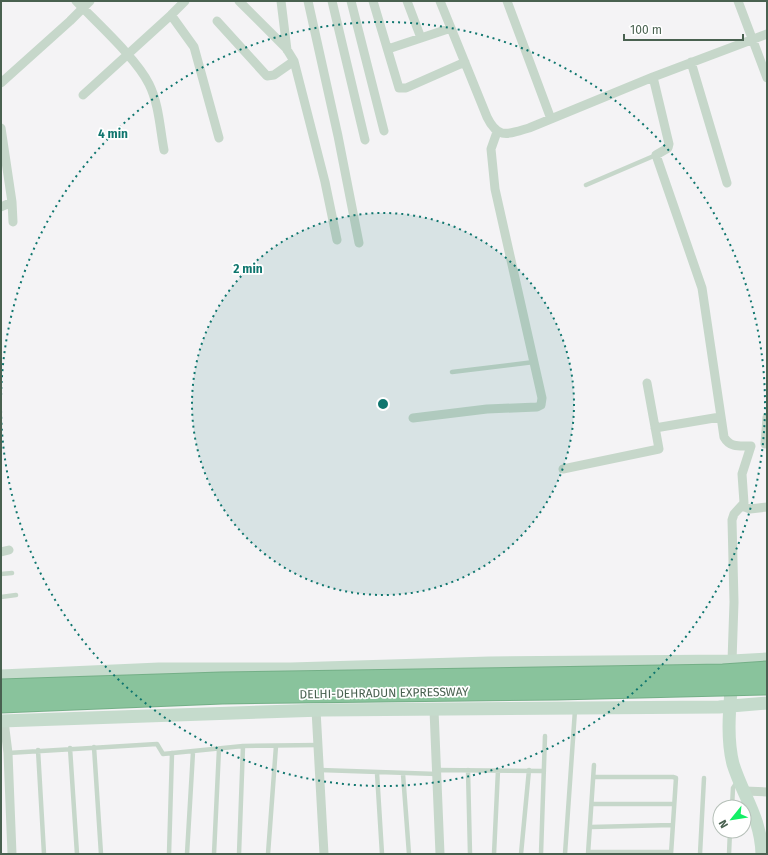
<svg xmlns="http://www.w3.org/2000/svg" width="768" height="855" font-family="'Fira Sans',sans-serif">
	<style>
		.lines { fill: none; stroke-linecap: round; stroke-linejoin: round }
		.lane { stroke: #c6d7ca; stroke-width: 4.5 }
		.street { stroke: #c6d7ca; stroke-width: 9 }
		.secondary { stroke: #c5dbcc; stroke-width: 13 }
		.highway-bridge-casing { stroke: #74af87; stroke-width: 19; stroke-linecap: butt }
		.highway-bridge { stroke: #89c39c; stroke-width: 17 }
		.ring { fill: none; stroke: #0f766e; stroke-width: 2; stroke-dasharray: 2 4 }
		.labels { text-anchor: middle; stroke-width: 3.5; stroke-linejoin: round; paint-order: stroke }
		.street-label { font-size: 12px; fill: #496150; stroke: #fff }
		.centre { fill: #0f766e; stroke: #fff; stroke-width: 2 }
		.ring-label { font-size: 12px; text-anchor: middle; font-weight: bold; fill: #0f766e; stroke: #fff; stroke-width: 3.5; stroke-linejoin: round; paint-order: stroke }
	</style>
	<rect width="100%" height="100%" fill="#f4f3f5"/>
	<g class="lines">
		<!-- lane -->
		<path class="lane" d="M586,185l70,-30
			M452,372l82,-10
			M1,574l11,-1
			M1,597l15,-2
			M94,747l7,107
			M70,748l7,106
			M38,750l6,104
			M8,753l149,-9 6,10 80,-8 76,-1
			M320,770l117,4
			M437,770l107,1
			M468,770l2,84
			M377,773l5,81
			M403,774l6,80
			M594,777h79l3,1 -5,76
			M592,804h82
			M732,807l1,-19 4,-6
			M591,827l81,-2
			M588,852h83
			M169,854l3,-101
			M187,854l6,-102
			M214,854l5,-105
			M239,854l4,-108
			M268,854l8,-108
			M494,854l4,-84
			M521,854l8,-84
			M541,854l4,-118
			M565,854l10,-144
			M588,854l6,-89
			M700,854l4,-76
			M729,854l1,-23"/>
		<!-- street -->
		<path class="street" d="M76,1c20,21 61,58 73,83 10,20 11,45 15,66
			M239,1l47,47 8,13 31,121 12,58
			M281,1l6,49
			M308,1l30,135 21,107
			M332,1l33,139
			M351,1l33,130
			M373,1l26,87h7l59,-26
			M407,1l14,37
			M440,1l47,116c11,23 21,17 42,11l124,-51 114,-43
			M507,1l44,118
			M738,1l29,77
			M171,15l23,32 25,91
			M217,21l50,55 7,-1 20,-14
			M388,49l63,-21
			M691,62l36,121
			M653,77l16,67 -1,4 -12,7 46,133 22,149c6,11 16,9 27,9l-9,28 2,29 -10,11 -2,6 2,82 -2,59
			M1,83l69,-62 20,-20
			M83,95l88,-80 14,-14
			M1,128l11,74 1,20
			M1,207l11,-5
			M413,418l74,-9 50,-2 4,-2 1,-7 -47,-209 -4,-40 6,-17
			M655,428l65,-11
			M765,444l2,-27
			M563,469l96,-20 -12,-66
			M742,506l8,3 17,-2
			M1,552l8,-2
			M316,710l8,144
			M434,710l6,144
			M4,721l4,32 4,101
			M745,791l22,1"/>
		<!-- secondary -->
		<path class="secondary" d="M1,676l158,-7h132l198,-6 243,-2 35,-2
			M732,678c-2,27 -6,58 1,86 10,32 28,54 29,90
			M1,721l322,-11 396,-3 48,-4"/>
		<!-- highway-bridge casing -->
		<g class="highway-bridge-casing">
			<path id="highway-bridge" d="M1,688l220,-7 502,-8 44,-3
				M1,704l221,-9 335,-4 210,-5"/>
		</g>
		<!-- highway-bridge -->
		<use href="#highway-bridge" class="highway-bridge"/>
	</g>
	<!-- distance rings -->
	<circle cx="383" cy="404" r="191" fill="#0f766e" fill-opacity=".12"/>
	<g class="ring">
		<circle cx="383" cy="404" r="191"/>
		<path d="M1 401A382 382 0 1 1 1 407"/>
	</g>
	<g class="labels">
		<!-- street labels -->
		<g class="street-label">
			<text transform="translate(384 693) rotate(-1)" y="4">DELHI-DEHRADUN EXPRESSWAY</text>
		</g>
	</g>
	<circle cx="383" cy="404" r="6" class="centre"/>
	<g class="ring-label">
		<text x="113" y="138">4 min</text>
		<text x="248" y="273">2 min</text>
	</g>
	<!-- border -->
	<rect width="768" height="855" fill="none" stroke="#496150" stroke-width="4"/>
	<!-- north arrow -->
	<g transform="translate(732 819) rotate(240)"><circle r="19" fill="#ffffff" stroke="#b6c0b9"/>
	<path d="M0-3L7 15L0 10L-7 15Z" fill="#12ef65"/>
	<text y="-6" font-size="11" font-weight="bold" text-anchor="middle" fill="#496150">N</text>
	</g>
	<!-- scale -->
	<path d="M624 34v6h119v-6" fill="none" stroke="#496150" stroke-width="2"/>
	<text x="630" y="34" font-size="12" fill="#496150" stroke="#ffffff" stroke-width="3" paint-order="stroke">100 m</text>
</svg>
